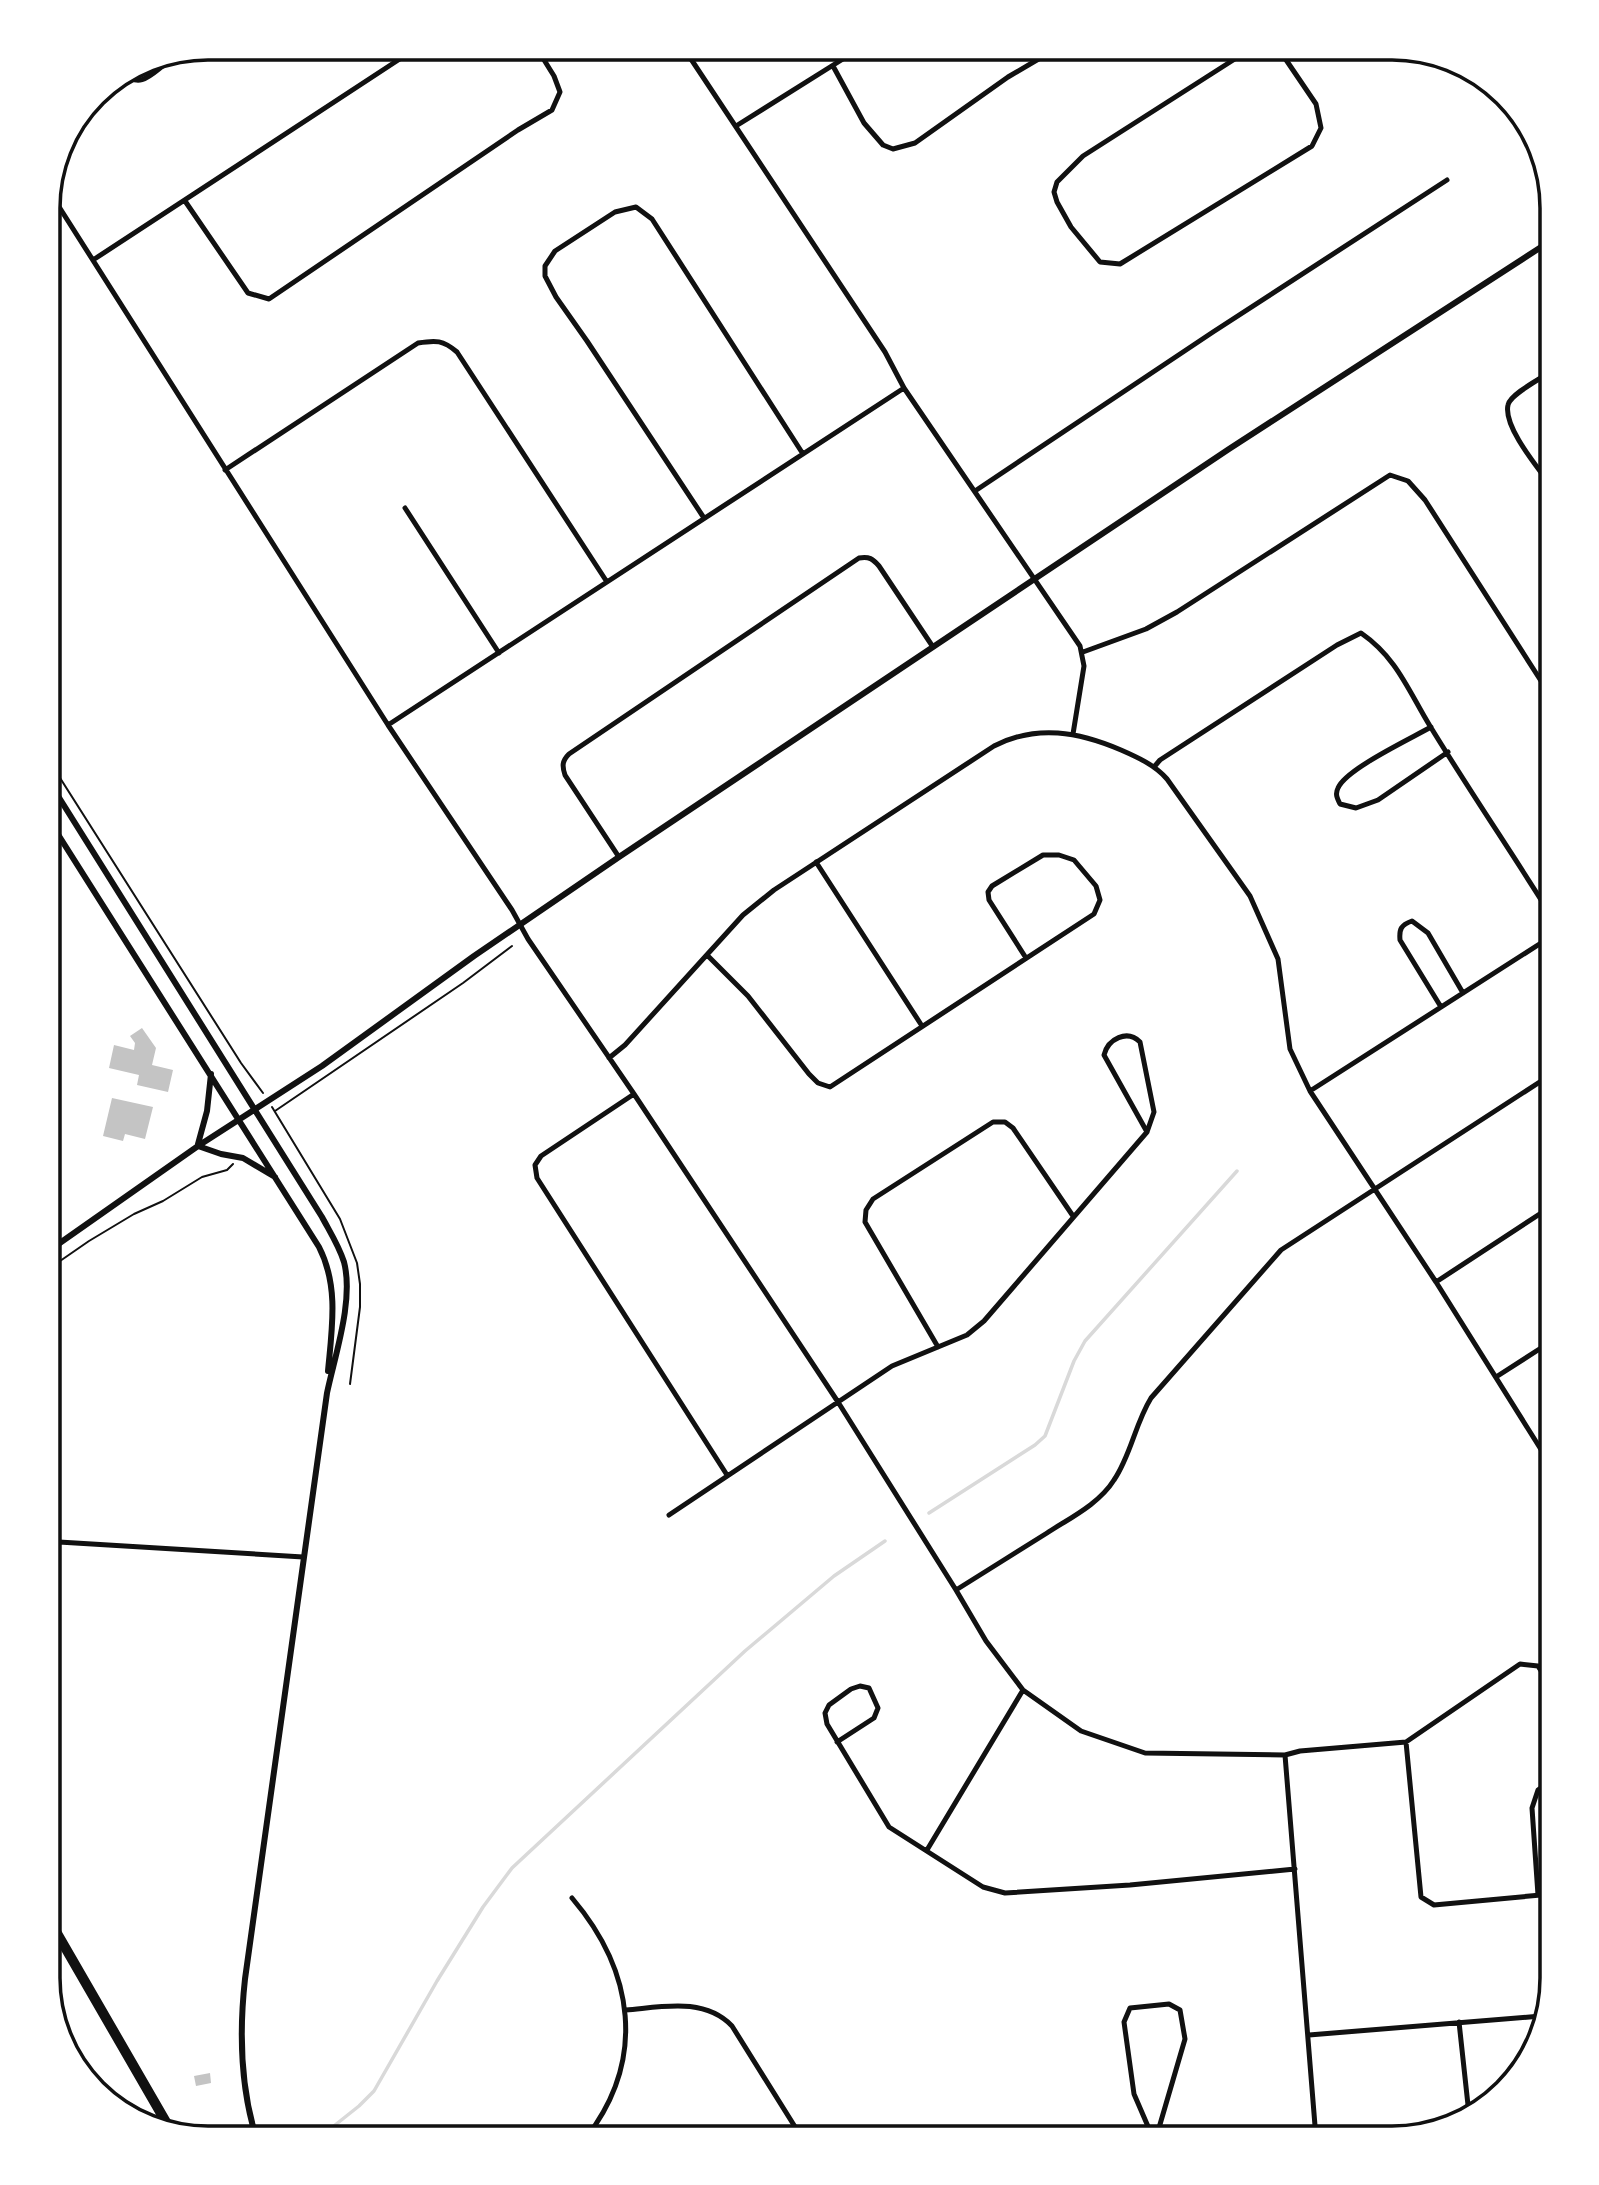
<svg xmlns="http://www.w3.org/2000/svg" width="1599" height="2185" font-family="'Fira Sans Condensed',sans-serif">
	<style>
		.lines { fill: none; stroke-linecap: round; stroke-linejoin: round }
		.stream { stroke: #d9d9d9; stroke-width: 3.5 }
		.building { fill: #c4c4c4 }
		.path { stroke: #111; stroke-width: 2 }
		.minor { stroke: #111; stroke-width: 5 }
		.tertiary { stroke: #111; stroke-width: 6 }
		.motorway { stroke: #111; stroke-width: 10 }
		.rim { fill: none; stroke: #111; stroke-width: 3.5 }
	</style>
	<rect width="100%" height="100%" fill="#fff"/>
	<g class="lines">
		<!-- stream -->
		<path class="stream" d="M929,1513l106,-68 10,-9 29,-75 11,-20 152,-170
			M320,2137l39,-31 15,-15 63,-110 46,-74 29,-39 233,-217 89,-75 51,-35"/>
	</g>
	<!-- building -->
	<path class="building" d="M142,1028l14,20 -4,17 21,5 -5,22 -31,-7 2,-10 -30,-7 5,-23 20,5 1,-7 -5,-7z
		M112,1098l41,9 -8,32 -20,-5 -2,7 -20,-5z
		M210,2073l1,10 -15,3 -2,-10z"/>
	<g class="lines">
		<!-- path -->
		<path class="path" d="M48,759l193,304 22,30
			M272,1107l68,112 17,44 3,21v23l-10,77
			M275,1111l188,-128 49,-37
			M47,1270l42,-29 45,-27 29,-13 39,-24 25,-7 6,-6"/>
		<!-- minor -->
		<path class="minor" d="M683,47l202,305 19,36 176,258 4,20 -11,68
			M1252,48l-169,108 -26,26 -3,10 3,10 14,25 29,35 20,2 192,-118 9,-18 -5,-24 -38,-56
			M833,66l31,57 19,22 10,4 22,-6 93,-66 51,-30
			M125,72c13,18 27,2 39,-7l1,-9
			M736,126l126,-79
			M49,191l339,534 124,185 16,29 106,155 204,308 118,188 30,51 37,49 58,41 64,22 140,2 15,-4 106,-9 114,-78 18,2 14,21
			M185,201l63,92 21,6 249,-169 34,-20 8,-18 -6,-16 -18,-29
			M93,260l325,-213
			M225,470l193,-127c18,-3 25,-3 39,9l150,230
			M1552,487c-13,-18 -49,-60 -44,-82 2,-11 34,-27 44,-34
			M975,491l238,-159 234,-152
			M405,508l94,145
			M704,518l-117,-177 -31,-44 -11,-21v-10l10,-15 60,-39 21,-5 16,12 151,235
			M1083,652l63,-23 31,-17 213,-137 18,6 17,19 127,198
			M388,725l516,-337
			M1431,727c-21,12 -85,42 -93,61 -3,6 -1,10 2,16l16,4 22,-8 70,-48
			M1154,767l6,-7 177,-115 24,-12c36,25 47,57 69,93 39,64 82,127 122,191
			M619,857l-54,-82c-3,-9 -3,-14 4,-21l290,-196c10,-2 14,1 20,8l54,81
			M816,862l106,164
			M707,955l41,41 61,78 9,9 12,4 264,-173 6,-14 -4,-14 -22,-26 -15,-5h-16l-51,31 -4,6 1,8 37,58
			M1441,1007l-41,-67c-1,-11 1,-15 12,-19l16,12 35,60
			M609,1058l16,-13 118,-130 31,-25 220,-144c43,-22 85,-14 127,4 16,7 34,15 46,29l83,117 28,63 12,90 20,42 126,191 116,185
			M1310,1091l242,-155
			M634,1094l-93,62 -6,9 2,13 190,297
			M1436,1282l116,-76
			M938,1347l-73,-125 1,-12 7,-11 120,-77h12l8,6 60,88
			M1496,1377l56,-36
			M669,1515l223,-149 75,-31 17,-14 163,-189 7,-20 -14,-70c-13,-13 -32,-3 -36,13l43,77
			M47,1545l12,-3 244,15
			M956,1590c30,-19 61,-38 91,-57 23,-15 52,-29 67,-53 17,-25 21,-56 37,-82l130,-148 271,-176
			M837,1742l37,-24 4,-10 -9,-20 -9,-2 -9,3 -22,16 -4,8 2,11 62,103 94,60 22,6 125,-8 165,-16
			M1406,1742l15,155 13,8 118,-11
			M1285,1755l31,383
			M927,1850l96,-160
			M1538,1895l-6,-87 6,-18 14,-10
			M572,1898c62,73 75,161 14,240
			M626,2010c36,-3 78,-13 106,16l70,112
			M1459,2022l9,83 4,11
			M1309,2035l232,-19
			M1153,2138l-19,-44 -10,-72 6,-14 39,-4 11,6 5,29 -29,99"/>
		<!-- tertiary -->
		<path class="tertiary" d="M48,780l274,437c8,15 17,29 22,45 10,38 -9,93 -17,131l-82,586c-6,54 -5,106 11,158
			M47,817l272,430c20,39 13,81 9,124
			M198,1144l9,-33 4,-37
			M198,1146l23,8 22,4 32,19
			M47,1252l151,-106 124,-80 152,-110 145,-99 610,-408 323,-209"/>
		<!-- motorway -->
		<path class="motorway" d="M47,1916l123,213"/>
	</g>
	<!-- crop -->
	<path d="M0 0H1599V2185H0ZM208 60H1392A148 148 0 0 1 1540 208V1978A148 148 0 0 1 1392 2126H208A148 148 0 0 1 60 1978V208A148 148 0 0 1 208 60Z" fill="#fff" fill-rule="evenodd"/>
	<path class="rim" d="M208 60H1392A148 148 0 0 1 1540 208V1978A148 148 0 0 1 1392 2126H208A148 148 0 0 1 60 1978V208A148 148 0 0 1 208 60Z"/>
</svg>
